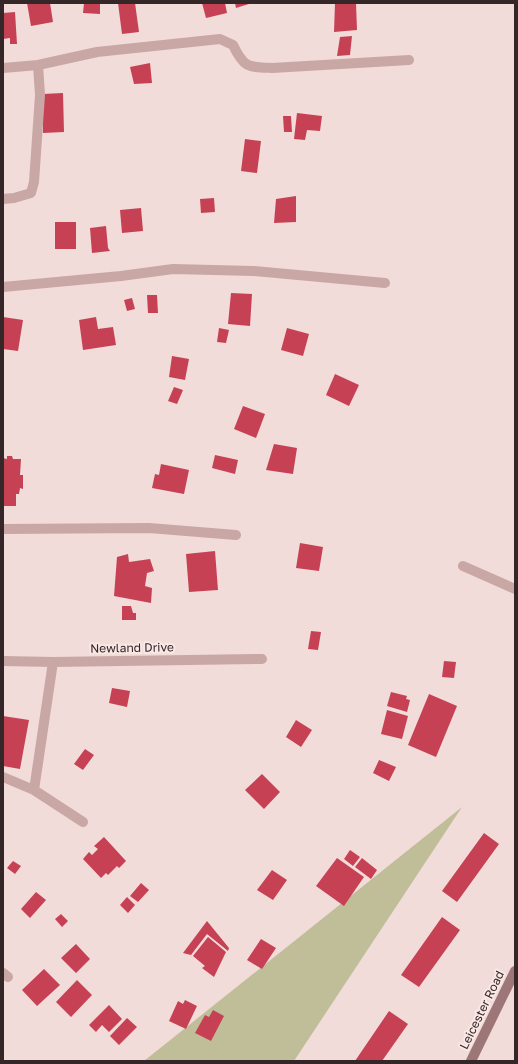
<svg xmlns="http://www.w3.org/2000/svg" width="518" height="1064" font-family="'Golos Text',sans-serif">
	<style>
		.green { fill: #c0be99 }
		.building { fill: #c74155 }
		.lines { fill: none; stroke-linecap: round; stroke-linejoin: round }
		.street { stroke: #c9a7a5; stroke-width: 10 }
		.secondary { stroke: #9d7677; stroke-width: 10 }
		.labels { text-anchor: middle; stroke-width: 4; stroke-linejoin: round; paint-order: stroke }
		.street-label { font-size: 12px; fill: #352627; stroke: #f9e8e5 }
	</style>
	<rect width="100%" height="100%" fill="#f1dcd9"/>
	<!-- green -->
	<path class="green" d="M462,807l-168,254h-150z"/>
	<!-- building -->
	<path class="building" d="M27,3h23l3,19 -22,4z
		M84,3h16v11l-17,-1z
		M118,3h17l4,29 -17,2z
		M202,3h23l2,10 -21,5z
		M235,3h17l-16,5z
		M335,3h21l1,27 -23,2z
		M15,12l2,32h-7v-6l-7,1v-26z
		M352,36l-2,19 -13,1 3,-19z
		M150,63l2,20 -18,1 -4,-17z
		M63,93l1,39 -21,1v-39z
		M297,113l25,3 -2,15 -13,-1 -2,10 -11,-1z
		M283,116h8l1,16h-8z
		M245,139l16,2 -4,32 -16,-2z
		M296,196v26l-22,1 2,-24z
		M214,198l1,14 -14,1 -1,-14z
		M141,208l2,23 -21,2 -2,-23z
		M55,222h21v27h-21z
		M106,226l2,22 2,3 -18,2 -2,-25z
		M231,293l21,1 -2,32 -22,-2z
		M147,295h10l1,18h-10z
		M132,298l3,11 -8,2 -3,-11z
		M3,317l20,3 -5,31 -15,-2z
		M96,317l2,12 15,-2 3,18 -33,5 -4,-30z
		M219,328l10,2 -3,13 -9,-1z
		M287,328l22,6 -6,22 -22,-6z
		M172,356l17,3 -4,21 -16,-3z
		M335,374l24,11 -10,21 -23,-11z
		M174,387l9,3 -6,14 -9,-3z
		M243,406l22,8 -9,24 -22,-9z
		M274,444l23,4 -4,26 -27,-4z
		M215,455l23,5 -3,14 -23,-6z
		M7,456h5l1,3h8l-1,16h3v14l-3,-1 -1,6h-3v12h-13v-48l4,1z
		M161,464l28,6 -5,24 -32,-6 3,-14 4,1z
		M300,543l23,4 -4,24 -23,-3z
		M215,551l3,39 -29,2 -3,-38z
		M128,554l1,8 21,-3 4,12 -7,2 -2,13 7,2 -1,15 -37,-7 3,-39z
		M122,606h9l2,7h3v7h-14z
		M311,631l10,1 -3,18 -10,-1z
		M444,661l12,1 -2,16 -12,-1z
		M112,688l18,3 -3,16 -18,-4z
		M391,692l16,4 -1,3 4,1 -3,12 -20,-6z
		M429,694l28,12 -21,51 -28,-12z
		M387,710l21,6 -6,23 -21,-5z
		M3,716l26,4 -9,49 -17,-3z
		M296,720l16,10 -11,17 -15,-10z
		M85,749l9,6 -11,15 -9,-6z
		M379,760l17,7 -7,14 -16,-8z
		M262,774l18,18 -16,17 -19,-19z
		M484,833l15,11 -42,58 -15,-11z
		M104,837l22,24 -7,7 -2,-2 -9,9 -2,-2 -5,5 -18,-19 6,-7 3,3 6,-6 -4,-3z
		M350,850l10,7 -7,9 -9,-7z
		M337,858l27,19 -20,29 -28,-20z
		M362,858l15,12 -6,9 -16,-12z
		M13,861l8,5 -6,8 -8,-6z
		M272,870l15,10 -14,20 -16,-10z
		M141,883l8,7 -11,12 -8,-6z
		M36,892l10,8 -16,18 -9,-9z
		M127,897l8,8 -7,8 -8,-8z
		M61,914l7,7 -6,6 -7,-8z
		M442,917l18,13 -41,57 -18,-12z
		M207,921l22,27 -1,3 -21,-17 -16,21 -8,-2z
		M208,937l18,15 -12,25 -12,-9 3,-2 -12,-10z
		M261,939l15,9 -14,21 -15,-9z
		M76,944l14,15 -14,14 -15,-15z
		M44,969l16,16 -23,21 -15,-16z
		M77,980l15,15 -21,22 -15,-15z
		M185,1000l12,6 -11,23 -17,-8 9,-20 5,3z
		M109,1005l13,14 -13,13 -7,-7 -6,7 -7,-7z
		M213,1010l11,6 -13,25 -16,-8 10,-18 4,2z
		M389,1011l19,13 -26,37h-27z
		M127,1018l10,9 -18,18 -9,-9z"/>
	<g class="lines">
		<!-- street -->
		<path class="street" d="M3,68l35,-3 59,-13 123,-13 13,6c11,23 15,22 39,23l137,-8
			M3,199l11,-1 17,-5 3,-11 6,-87 -2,-30
			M3,287l118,-11 52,-7 81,2 131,12
			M3,529l146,-1 87,7
			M463,566l52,23
			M3,661l50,1 209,-3
			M53,662l-19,128 49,32
			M3,777l31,13
			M3,973l5,4"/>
		<!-- secondary -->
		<path class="secondary" d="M471,1061l44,-90"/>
	</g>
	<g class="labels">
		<!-- street labels -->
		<g class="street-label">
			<text transform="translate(132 648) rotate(-1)" y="4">Newland Drive</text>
			<text transform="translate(482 1010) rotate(-64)" y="4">Leicester Road</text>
		</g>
	</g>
	<!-- border -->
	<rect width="518" height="1064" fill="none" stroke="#352627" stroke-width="8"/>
</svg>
